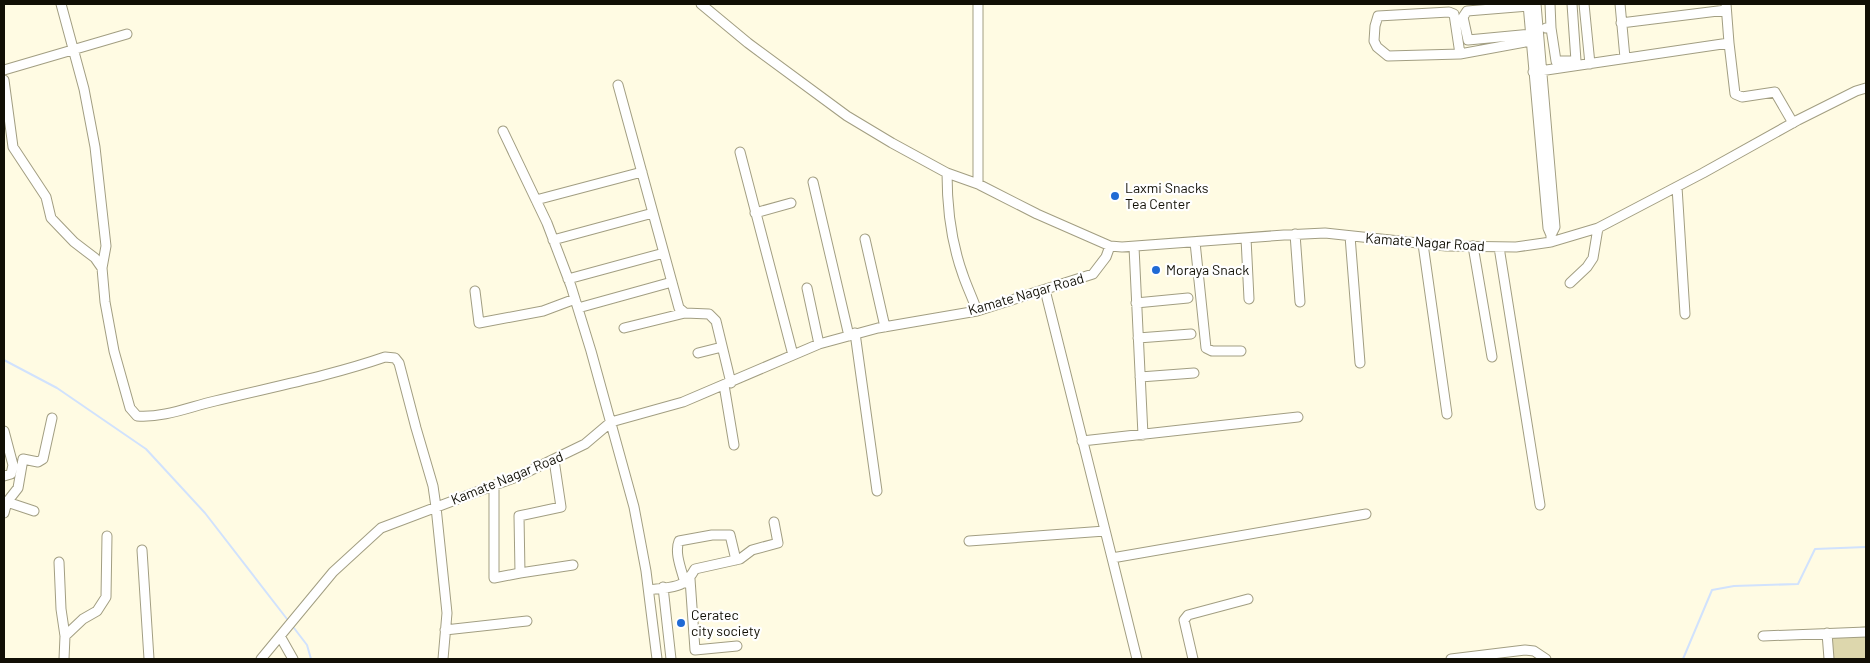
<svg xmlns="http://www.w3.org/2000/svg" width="1870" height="663" font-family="Barlow,sans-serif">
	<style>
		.green { fill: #ddd7ad }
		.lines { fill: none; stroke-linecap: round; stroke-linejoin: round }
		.stream { stroke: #d1e2fd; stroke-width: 2 }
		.minor-casing { stroke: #a29e82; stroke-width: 11 }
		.minor { stroke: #fff; stroke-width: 9 }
		.poi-dot { fill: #206ad5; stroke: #fff; stroke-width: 2 }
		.labels { text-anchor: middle; stroke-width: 4.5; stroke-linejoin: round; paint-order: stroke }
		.poi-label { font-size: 14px; fill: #110f05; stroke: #fff; text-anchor: start }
		.street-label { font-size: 14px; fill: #110f05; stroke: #fff }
	</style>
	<rect width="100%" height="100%" fill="#fffbe3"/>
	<!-- green -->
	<path class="green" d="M1866,626v33h-33l-6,-27z"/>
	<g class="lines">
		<!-- stream -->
		<path class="stream" d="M4,360l53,28 89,61 59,64 82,106
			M294,628l13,17 4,14
			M1683,659l29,-69 22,-4 64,-2 17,-35 51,-2"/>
		<!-- minor casing -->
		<g class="minor-casing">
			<path id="minor" d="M61,4l23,85 11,58 11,99 -4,22
				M701,4l47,39 99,73 45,27 55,30 31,11 59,30 73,32
				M978,4v180
				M1528,4l20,224 3,7
				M1536,4l19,223 -4,8v7
				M1584,4l6,60
				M1620,4l5,54
				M1726,4l3,39
				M1528,6l-61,5 -4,6 5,23 63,-6
				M1621,23l105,-13
				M1546,28h5l-1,-24
				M1551,28l5,33h20l-4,-57
				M1460,54l-6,-40 -5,-2 -71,4 -3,10 -1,15 3,6 11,9 72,-2 71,-13
				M4,70l123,-36
				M1533,72l196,-29 6,51 7,3 33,-5 18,31
				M4,80l9,67 33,50 5,21 23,24 21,16 7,10 3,34 9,49 16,57 7,8c27,2 52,-9 78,-15 57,-14 115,-25 170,-44l10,1 4,5 17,65 17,58 3,21 11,106 -4,46
				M618,85l61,223 6,5 24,1 7,7 15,62
				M503,131l44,92 24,63 20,65 43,156 12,64 11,88
				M740,152l53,203
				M947,173c0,35 4,69 16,102 4,12 10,24 14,36
				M813,182l36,154
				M1677,187l8,127
				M536,200l106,-28
				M755,213l36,-10
				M1295,234l5,68
				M1350,236l10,127
				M1246,238l3,61
				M865,239l20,88
				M553,240l100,-27
				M1195,242l11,106 6,3h29
				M1423,244l24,170
				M1473,246l19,111
				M1134,247l9,188
				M1499,247l41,258
				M568,279l96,-26
				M1570,283l17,-16 6,-9 5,-30
				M807,288l12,56
				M1045,290l67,268 254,-44
				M475,291l4,32 64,-12 32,-12
				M1136,303l52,-5
				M578,308l94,-26
				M624,328l61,-15
				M855,333l22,158
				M1138,338l53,-4
				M698,353l24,-6
				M1140,377l54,-4
				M724,385l10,60
				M4,431l9,34 -2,9 -7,2
				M1082,441l216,-24
				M554,460l7,47 -42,9 1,57 53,-8
				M494,486v92l26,-5
				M7,502l27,9
				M4,513l3,-11 11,-14 5,-29 15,3 5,-3 9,-41
				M969,541l136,-10
				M142,550l7,109
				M1112,558l25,101
				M59,562l2,47 4,27
				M690,579l5,71 42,-4
				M685,583c-3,-12 -11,-30 -6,-42l33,-6h18l6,25
				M663,587l8,72
				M649,590c21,-4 34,1 46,-21l45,-10 12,-9 26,-7 -4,-21
				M445,630l82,-9
				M1827,633l2,26
				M280,636l13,23
				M1763,636l103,-4
				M64,659l1,-23 18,-17 14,-8 9,-14 1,-61
				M261,659l72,-87 48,-44 138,-52 66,-32 26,-22 72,-20 136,-58 59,-16 99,-17 116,-37 13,-17 4,-11 12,1 162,-12 41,-2 121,13 70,1 35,-5 47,-14 105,-55 95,-53 58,-29 10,-3
				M1193,659l-9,-39 4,-5 60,-16
				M1451,659l74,-9 9,1 12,8"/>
		</g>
		<!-- minor -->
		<use href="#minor" class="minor"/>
	</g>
	<!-- markers -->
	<g class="poi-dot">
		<circle cx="1115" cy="196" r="5"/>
		<circle cx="1156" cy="270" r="5"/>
		<circle cx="681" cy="623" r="5"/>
	</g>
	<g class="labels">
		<!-- poi labels -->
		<g class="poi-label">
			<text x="1125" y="193">Laxmi Snacks<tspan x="1125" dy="16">Tea Center</tspan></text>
			<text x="1166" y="275">Moraya Snack</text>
			<text x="691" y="620">Ceratec<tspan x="691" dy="16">city society</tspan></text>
		</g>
		<!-- street labels -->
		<g class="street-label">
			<text transform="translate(1425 242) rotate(4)" y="5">Kamate Nagar Road</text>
			<text transform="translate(1026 294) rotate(-16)" y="5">Kamate Nagar Road</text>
			<text transform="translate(507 478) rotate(-22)" y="5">Kamate Nagar Road</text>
		</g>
	</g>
	<!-- border -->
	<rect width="1870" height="663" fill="none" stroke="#110f05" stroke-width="10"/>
</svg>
